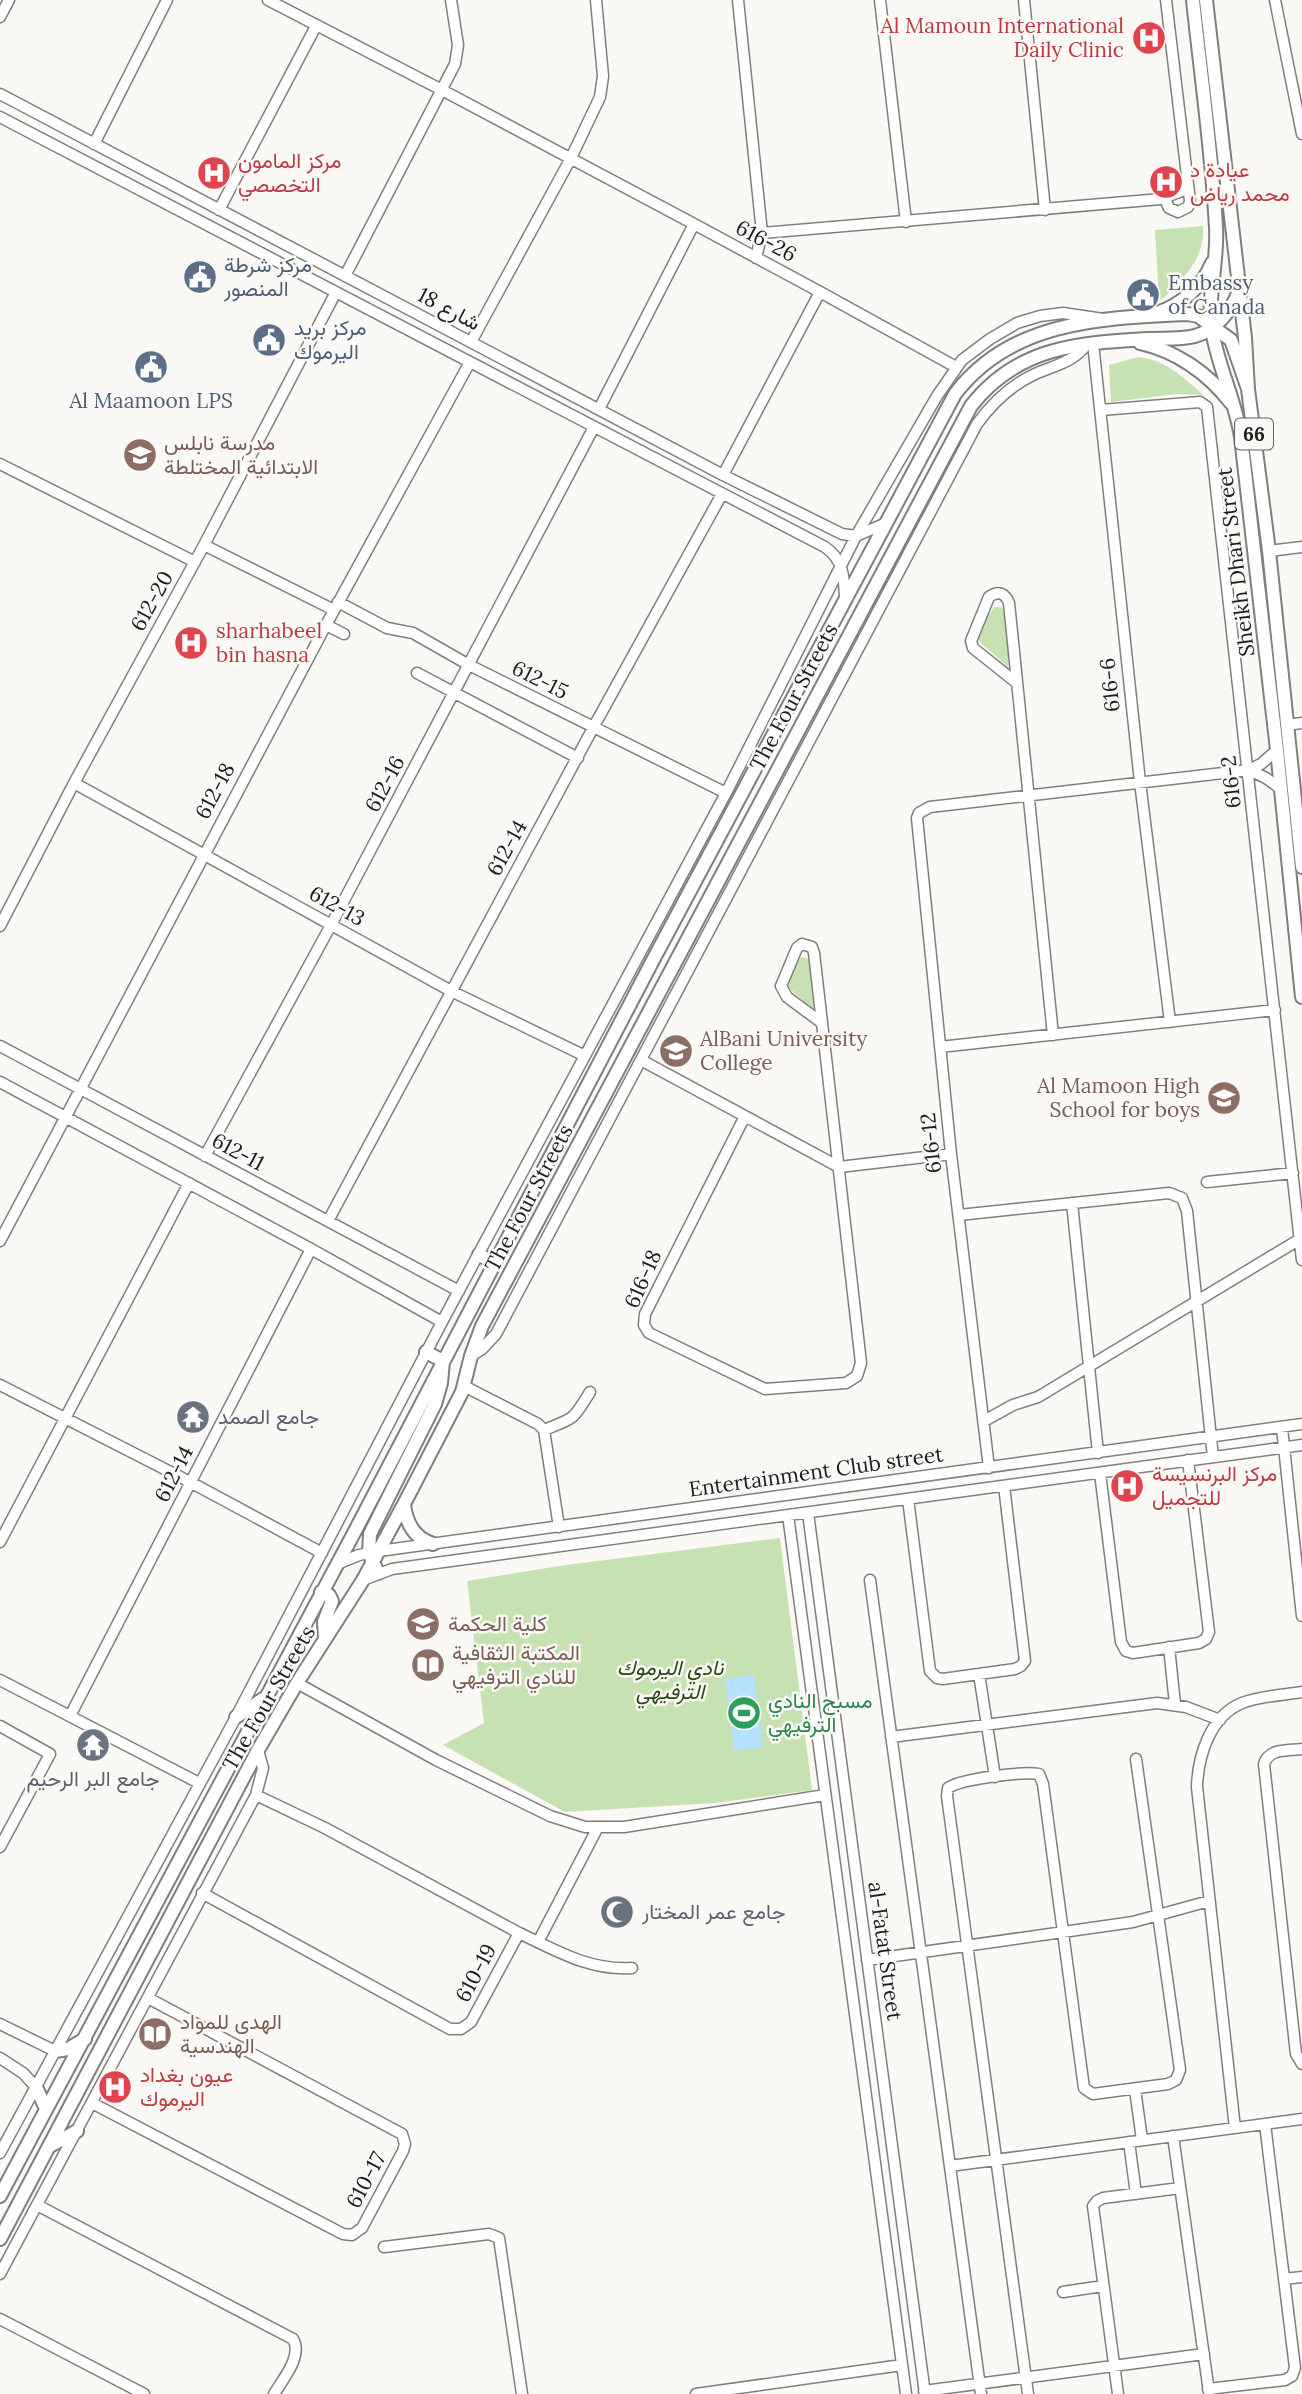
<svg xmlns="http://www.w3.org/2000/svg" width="1302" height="2394" font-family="Lora,Vazirmatn,serif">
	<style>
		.green { fill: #c6e2b2 }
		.water { fill: #b4e2ff }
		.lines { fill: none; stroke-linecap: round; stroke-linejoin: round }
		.minor-casing { stroke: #817f7d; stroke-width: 13 }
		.major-casing { stroke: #817f7d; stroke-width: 16 }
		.minor { stroke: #fff; stroke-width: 10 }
		.major { stroke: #fff; stroke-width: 12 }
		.labels { text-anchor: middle; stroke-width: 5; stroke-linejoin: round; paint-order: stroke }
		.shield { fill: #fbf9f6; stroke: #61605e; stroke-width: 2 }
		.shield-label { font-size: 19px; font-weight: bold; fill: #1f1e1d }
		.health-label { font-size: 21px; fill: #be3a42; stroke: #fbf9f6; text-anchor: start }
		.street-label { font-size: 21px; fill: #1f1e1d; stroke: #fbf9f6 }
		.service-label { font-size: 21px; fill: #4e5e75; stroke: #fbf9f6; text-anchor: start }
		.education-label { font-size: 21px; fill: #785e54; stroke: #fbf9f6; text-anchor: start }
		.worship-label { font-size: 21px; fill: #5b616d; stroke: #fbf9f6; text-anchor: start }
		.park-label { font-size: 21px; font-style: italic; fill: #2b460f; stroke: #fbf9f6 }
		.leisure-label { font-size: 21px; fill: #27864d; stroke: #fbf9f6; text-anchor: start }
	</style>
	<rect width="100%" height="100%" fill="#fbf9f6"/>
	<!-- green -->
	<path class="green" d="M1203,226c3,31 -19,52 -39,72l-5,2 -4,-70z
		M1139,357c29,4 43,20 65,38l-27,-1 -66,8 -2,-37z
		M994,607h7l3,3 5,55 -2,1 -28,-25v-9z
		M801,957l9,2 5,49 -3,1 -24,-22v-8z
		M780,1538l32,252 -97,13 -150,9 -122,-67 41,-22 -17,-142 99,-16z"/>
	<!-- water -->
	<path class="water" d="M754,1675l9,72 -29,4 -9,-72z"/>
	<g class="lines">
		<!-- minor casing -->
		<g class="minor-casing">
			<path id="minor" d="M268,0l174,90 252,134
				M738,0l24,233 -6,25
				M880,0l26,222
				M1024,0l21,210
				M1275,0l27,134
				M0,17l9,-17
				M0,94l723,381 119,59 14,2 28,-12
				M0,117l825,430c19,13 19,31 20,51
				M94,144l73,-144
				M1165,199l4,9 9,4 10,-5 2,-6 -24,-201
				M219,210l97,-184
				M762,233l399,-34 26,-10
				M345,276l110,-212 3,-19 -7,-45
				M820,292l136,75
				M471,342l100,-184 29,-61 3,-21 -7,-76
				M1093,343l47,439 30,240
				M599,409l95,-185 126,68 -97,183
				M1101,410l99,-8 7,5 95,853
				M0,464l195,98
				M204,545l130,65
				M1269,551l33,-4
				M338,602l49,26 26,5 56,32 257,128
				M326,625l18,9
				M417,673l161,85
				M1017,683l-44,-35 -2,-7 18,-44c9,-7 16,-4 20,6l44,432
				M1287,725l15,-2
				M1249,770l17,8 15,11
				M74,783l377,208 134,65
				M0,926l74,-143 130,-238 132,-253
				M0,1046l459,245
				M940,1047l335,-37
				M641,1060l198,107 112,-13
				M0,1082l311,167 131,73
				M745,1116l-100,198 -1,11 5,8 116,56 81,-6 11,-7 4,-13 -47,-410 -2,-6 -10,-3 -5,4 -16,38 6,11 35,26
				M205,1156l126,-231 263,-498
				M1207,1182l86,-9
				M1072,1203l26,250
				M959,1215l210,-22 13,5 5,13 26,246
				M328,1221l265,-493 129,-234
				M0,1241l326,-616 144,-263
				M471,1356l11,-7 14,-15 481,-910c16,-22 34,-39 58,-50 20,-9 38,-11 52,-30
				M0,1385l192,98 130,70
				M464,1386l74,38 6,6 15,97
				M984,1421l29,-16 25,-8 262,-158
				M1282,1428l20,188
				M544,1430c32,-13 28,-9 46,-38
				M989,1468l-38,-314 -34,-336 2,-5 11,-6 319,-37 12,-6 16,-14
				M1100,1473l21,169 5,9 7,2 66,-10 7,-4 3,-7 -21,-172
				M908,1499l22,172 7,7 6,1 72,-10 6,-3 4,-5 -21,-175
				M808,1513l117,881
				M788,1515l118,879
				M0,1542l189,-359
				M337,1564l22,-9 20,-4 923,-127
				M363,1580l29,-11 910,-124
				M870,1580l111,814
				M1169,1647l6,57
				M979,1674l16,103
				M0,1680l199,103
				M297,1683l139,77 114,56 35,11h39l201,-32
				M70,1716l241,-467
				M0,1726l50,28 -50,93
				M891,1737l266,-34 29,4 34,13
				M1302,1749c-15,2 -33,-1 -38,15l32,290 6,10
				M202,1893l248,136h11l10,-7 48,-89 -194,-105 -69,-33
				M519,1933c36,17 71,38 113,35
				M538,1942l59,-113
				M867,1960l266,-38 76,-21
				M0,2024l55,27
				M0,2058l23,15 13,14
				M1135,2089l7,51
				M92,2103l251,131 9,1 10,-7 41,-77 2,-7 -3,-10 -254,-136
				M1235,2128l-38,-341c1,-31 13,-71 45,-84 18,-7 41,-8 60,-11
				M1173,2136l36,256
				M1129,2142l7,52
				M0,2153l236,-436 206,-395 284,-529 130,-257 81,-140 25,-36 28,-21 27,-16 23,-7 23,-3 40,6
				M950,2166l352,-47
				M37,2205l256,134c10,17 -10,40 -19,55
				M384,2247l105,-13 10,4 23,156
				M0,2274l256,-479 7,-27 -5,-18
				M1284,2279l18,-2
				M1063,2292l40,-6
				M0,2319l144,75
				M1208,2389l77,-9 7,-4 3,-8 -30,-244
				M924,2391l280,-37
				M696,2394l206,-29
				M1028,2394l-81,-598 1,-8c12,-9 76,-17 91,-14l4,10 41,304 9,6 75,-10 8,-4 4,-10 -44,-311
				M1118,2394l-25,-188 4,-5 6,-3 77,-10"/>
		</g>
		<!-- major casing -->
		<g class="major-casing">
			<path id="major" d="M1193,0c8,76 19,152 23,228 2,33 -8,64 -5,96 5,39 24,74 30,113l36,313 25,247
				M1206,0l39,338 3,51 21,162 33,316
				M1157,313c24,-8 45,-26 55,-50
				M1140,343c36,8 68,30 91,60
				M479,1255l15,7
				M404,1504c2,19 10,34 29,40
				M378,1573l-9,-20 1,-19 65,-130 6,-21 2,-22 -17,-9
				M321,1592l8,3 3,6 -8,21 1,17
				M236,1717l27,-18
				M55,2051l13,-2 17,-10
				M36,2087l10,22
				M50,2146l27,-15
				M0,2196l355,-665 297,-569 303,-568c56,-74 148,-76 233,-80l10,2 33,24 17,49
				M0,2239l258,-489 39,-67 66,-103 41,-76 58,-112 9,-36 11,-30 489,-920c46,-59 106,-63 176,-67 15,-1 33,1 48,-3 21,-6 37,-26 44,-45"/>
		</g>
		<!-- minor -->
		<use href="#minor" class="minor"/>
		<!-- major -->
		<use href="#major" class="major"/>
	</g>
	<!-- icons -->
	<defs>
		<g id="hospital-disc" transform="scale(1.75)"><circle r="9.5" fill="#e0444e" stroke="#fbf9f6"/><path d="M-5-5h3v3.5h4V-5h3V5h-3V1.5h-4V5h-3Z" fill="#fff"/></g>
		<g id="civic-disc" transform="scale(1.75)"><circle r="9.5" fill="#5c6f8a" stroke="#fbf9f6"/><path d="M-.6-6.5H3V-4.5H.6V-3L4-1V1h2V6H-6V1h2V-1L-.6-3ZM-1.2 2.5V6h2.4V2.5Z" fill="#fff"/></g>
		<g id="school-disc" transform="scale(1.75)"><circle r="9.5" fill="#8d6e63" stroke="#fbf9f6"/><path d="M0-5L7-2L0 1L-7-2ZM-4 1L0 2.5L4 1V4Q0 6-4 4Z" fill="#fff"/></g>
		<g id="university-disc" transform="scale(1.75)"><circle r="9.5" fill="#8d6e63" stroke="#fbf9f6"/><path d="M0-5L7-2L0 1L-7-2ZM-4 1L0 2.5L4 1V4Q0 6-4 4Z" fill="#fff"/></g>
		<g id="temple-disc" transform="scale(1.75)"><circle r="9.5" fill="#6b7280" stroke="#fbf9f6"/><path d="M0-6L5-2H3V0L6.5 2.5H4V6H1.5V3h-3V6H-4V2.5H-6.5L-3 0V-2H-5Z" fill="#fff"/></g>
		<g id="library-disc" transform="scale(1.75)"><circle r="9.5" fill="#8d6e63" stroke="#fbf9f6"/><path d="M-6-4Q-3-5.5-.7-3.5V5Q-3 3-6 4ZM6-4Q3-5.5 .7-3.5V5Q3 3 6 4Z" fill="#fff"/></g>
		<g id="stadium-disc" transform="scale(1.75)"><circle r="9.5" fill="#2e9e5b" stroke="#fbf9f6"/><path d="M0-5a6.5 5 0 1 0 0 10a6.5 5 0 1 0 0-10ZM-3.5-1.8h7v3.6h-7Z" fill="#fff"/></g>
		<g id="mosque-disc" transform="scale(1.75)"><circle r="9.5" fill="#6b7280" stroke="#fbf9f6"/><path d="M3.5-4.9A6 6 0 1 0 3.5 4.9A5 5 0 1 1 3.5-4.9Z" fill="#fff"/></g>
	</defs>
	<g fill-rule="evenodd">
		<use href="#hospital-disc" x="1149" y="38"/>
		<use href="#hospital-disc" x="214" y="173"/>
		<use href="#hospital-disc" x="1166" y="182"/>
		<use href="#civic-disc" x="200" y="277"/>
		<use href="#civic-disc" x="1143" y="295"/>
		<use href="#civic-disc" x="269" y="340"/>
		<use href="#civic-disc" x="151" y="367"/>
		<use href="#school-disc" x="140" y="455"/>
		<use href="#hospital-disc" x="191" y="643"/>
		<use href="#university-disc" x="676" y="1051"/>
		<use href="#school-disc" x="1224" y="1098"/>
		<use href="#temple-disc" x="193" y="1417"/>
		<use href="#hospital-disc" x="1127" y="1486"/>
		<use href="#university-disc" x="423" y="1624"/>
		<use href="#library-disc" x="428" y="1665"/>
		<use href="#stadium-disc" x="744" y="1713"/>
		<use href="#temple-disc" x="93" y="1745"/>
		<use href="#mosque-disc" x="617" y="1912"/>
		<use href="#library-disc" x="155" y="2034"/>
		<use href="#hospital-disc" x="115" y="2087"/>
	</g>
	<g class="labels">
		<!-- shield labels -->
		<rect class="shield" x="1235" y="418.5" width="38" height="31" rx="5"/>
		<g class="shield-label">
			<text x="1254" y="441">66</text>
		</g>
		<!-- health labels -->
		<g class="health-label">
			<text x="1124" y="33" text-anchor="end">Al Mamoun International<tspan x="1124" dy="24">Daily Clinic</tspan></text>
			<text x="238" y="168">مركز المامون<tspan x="238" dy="24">التخصصي</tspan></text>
			<text x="1190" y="177">عيادة د<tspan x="1190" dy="24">محمد رياض</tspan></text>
			<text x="216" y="638">sharhabeel<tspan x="216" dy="24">bin hasna</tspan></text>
			<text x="1152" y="1481">مركز البرنسيسة<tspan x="1152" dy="24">للتجميل</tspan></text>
			<text x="140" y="2082">عيون بغداد<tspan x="140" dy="24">اليرموك</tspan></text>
		</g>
		<!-- street labels -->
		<g class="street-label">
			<text transform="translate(766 241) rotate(28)" y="7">616-26</text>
			<text transform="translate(449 309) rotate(28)" y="7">شارع 18</text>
			<text transform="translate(1236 562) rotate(-97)" y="7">Sheikh Dhari Street</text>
			<text transform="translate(152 601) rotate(-61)" y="7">612-20</text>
			<text transform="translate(540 680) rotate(27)" y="7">612-15</text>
			<text transform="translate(1110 685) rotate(-96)" y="7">616-6</text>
			<text transform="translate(794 697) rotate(-62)" y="7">The Four Streets</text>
			<text transform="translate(1231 782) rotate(-96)" y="7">616-2</text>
			<text transform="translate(385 784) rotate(-62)" y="7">612-16</text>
			<text transform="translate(215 791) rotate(-62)" y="7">612-18</text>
			<text transform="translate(507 848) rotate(-61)" y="7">612-14</text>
			<text transform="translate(337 906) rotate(29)" y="7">612-13</text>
			<text transform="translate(931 1143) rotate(-96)" y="7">616-12</text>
			<text transform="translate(238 1152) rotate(28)" y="7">612-11</text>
			<text transform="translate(529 1198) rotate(-62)" y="7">The Four Streets</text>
			<text transform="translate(643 1279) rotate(-66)" y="7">616-18</text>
			<text transform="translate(816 1472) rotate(-8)" y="7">Entertainment Club street</text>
			<text transform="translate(174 1474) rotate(-63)" y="7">612-14</text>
			<text transform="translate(269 1698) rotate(-60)" y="7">The Four Streets</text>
			<text transform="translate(885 1951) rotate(82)" y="7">al-Fatat Street</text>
			<text transform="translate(476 1973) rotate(-62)" y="7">610-19</text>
			<text transform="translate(366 2180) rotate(-62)" y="7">610-17</text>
		</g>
		<!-- service labels -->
		<g class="service-label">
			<text x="224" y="272">مركز شرطة<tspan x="224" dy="24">المنصور</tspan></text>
			<text x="1168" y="290">Embassy<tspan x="1168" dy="24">of Canada</tspan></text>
			<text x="294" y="335">مركز بريد<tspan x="294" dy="24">اليرموك</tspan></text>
			<text x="151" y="408" text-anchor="middle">Al Maamoon LPS</text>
		</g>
		<!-- education labels -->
		<g class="education-label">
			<text x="164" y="450">مدرسة نابلس<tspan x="164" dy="24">الابتدائية المختلطة</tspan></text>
			<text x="700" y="1046">AlBani University<tspan x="700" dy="24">College</tspan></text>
			<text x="1200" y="1093" text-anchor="end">Al Mamoon High<tspan x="1200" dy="24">School for boys</tspan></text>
			<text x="448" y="1631">كلية الحكمة</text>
			<text x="452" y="1660">المكتبة الثقافية<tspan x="452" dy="24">للنادي الترفيهي</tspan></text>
			<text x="180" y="2029">الهدى للمواد<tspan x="180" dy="24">الهندسية</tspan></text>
		</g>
		<!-- worship labels -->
		<g class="worship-label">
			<text x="218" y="1424">جامع الصمد</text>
			<text x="93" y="1786" text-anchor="middle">جامع البر الرحيم</text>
			<text x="642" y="1919">جامع عمر المختار</text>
		</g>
		<!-- park labels -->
		<g class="park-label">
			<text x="670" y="1675">نادي اليرموك<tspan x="670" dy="24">الترفيهي</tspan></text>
		</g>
		<!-- leisure labels -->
		<g class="leisure-label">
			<text x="768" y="1708">مسبح النادي<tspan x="768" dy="24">الترفيهي</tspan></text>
		</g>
	</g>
</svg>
